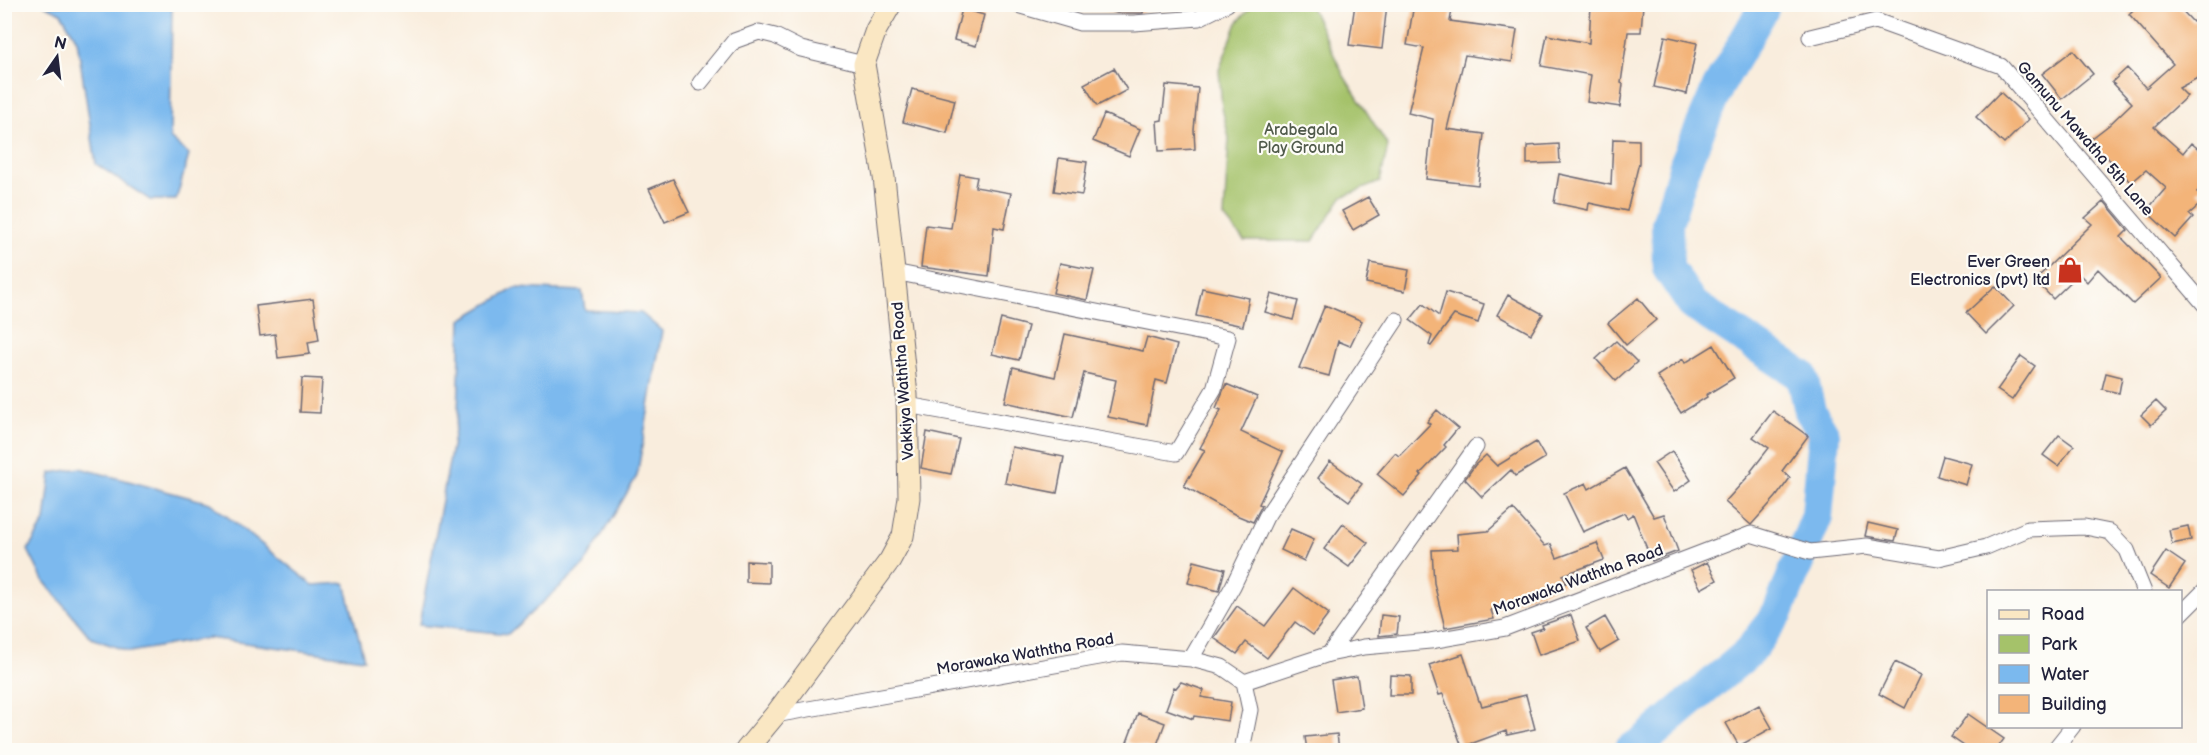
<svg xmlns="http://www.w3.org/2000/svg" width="2209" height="755" font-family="'Balsamiq Sans',sans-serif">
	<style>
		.green { fill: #a5c26a; stroke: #647252; stroke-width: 1.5 }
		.water { fill: #7bb9ee; stroke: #4e6e94; stroke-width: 1.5 }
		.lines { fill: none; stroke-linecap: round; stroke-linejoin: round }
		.river { stroke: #7bb9ee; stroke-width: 32 }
		.building { fill: #f3b479 }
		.street-casing { stroke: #6d6974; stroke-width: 17 }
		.secondary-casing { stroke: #6d6974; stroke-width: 23 }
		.street { stroke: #fff; stroke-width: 15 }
		.secondary { stroke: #fae7c3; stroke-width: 21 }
		.labels { text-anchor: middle; stroke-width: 4.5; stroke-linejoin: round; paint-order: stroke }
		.park-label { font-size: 16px; fill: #505a4b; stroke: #fdfcf7 }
		.street-label { font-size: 16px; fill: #22223b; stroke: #fdfcf7 }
		.poi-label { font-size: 16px; fill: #22223b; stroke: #fdfcf7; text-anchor: end }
	</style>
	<rect width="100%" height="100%" fill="#fdfcf7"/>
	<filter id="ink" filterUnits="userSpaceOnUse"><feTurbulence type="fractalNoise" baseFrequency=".0167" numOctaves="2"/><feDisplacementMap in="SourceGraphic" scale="12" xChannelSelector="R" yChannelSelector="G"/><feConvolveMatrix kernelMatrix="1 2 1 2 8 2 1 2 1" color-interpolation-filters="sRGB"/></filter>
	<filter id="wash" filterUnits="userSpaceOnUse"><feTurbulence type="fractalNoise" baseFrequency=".008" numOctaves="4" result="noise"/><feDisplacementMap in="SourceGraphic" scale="24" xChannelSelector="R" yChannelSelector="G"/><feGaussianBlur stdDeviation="1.35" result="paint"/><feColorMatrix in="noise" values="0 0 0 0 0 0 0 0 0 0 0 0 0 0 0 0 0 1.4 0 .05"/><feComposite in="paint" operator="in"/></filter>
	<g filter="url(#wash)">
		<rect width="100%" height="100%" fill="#f9eddd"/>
		<!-- green -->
		<path class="green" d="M1253,4l57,1 34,71 44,70 -8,36 -38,15 -29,44h-69l-20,-24 5,-79 -7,-30 -3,-38 18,-47z"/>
		<!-- water -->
		<path class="water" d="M44,5h128l-2,133 19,17 -13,45h-26l-54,-36 -19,-124 -16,-27z
			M515,288l67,3 3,19 56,3 21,18 -25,145 -53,89 -76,69 -89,-9 39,-211 3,-94z
			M80,468l130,35 103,82 32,-2 19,76 -156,-21 -78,14 -39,-14 -48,-58 -15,-30 17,-29 6,-48z"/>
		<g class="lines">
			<!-- river -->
			<path class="river" d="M1630,750l15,-10 104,-88 29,-40 39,-96 7,-81 -14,-24 -8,-35 -110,-72 -24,-36 -1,-44 19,-62 32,-75 45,-78v-5"/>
		</g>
		<g id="blocks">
			<!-- building -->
			<path class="building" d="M1101,4h44l-2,9h-26l-16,-4z
				M1355,4h32l-5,45 -33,-4z
				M1414,4h39l-3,17 67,9 -5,32 -47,-7 -18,74 37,5 -6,51 -52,-6 7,-60 -25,-6 16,-65 -17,-3z
				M1591,4h52l-2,28h-13l-7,51 2,1 -3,23 -33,-5 4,-27 -50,-9 6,-31 42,8z
				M2139,4h37l17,18 5,-4 7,7v49l-26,14 8,8 -33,31 29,26 8,-10 14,11v29l-8,9 8,6v2l-16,14 4,4 -18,20 -29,-27 20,-23 -20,-18 -15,13 -26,-28 -4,4 -14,-17 22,-17 23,-22 -20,-21 15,-14 19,20 27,-24 -44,-50z
				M962,9l22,6 -8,31 -22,-6z
				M1665,36l32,7 -10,51 -33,-7z
				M2073,50l20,24 -31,25 -20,-25z
				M1114,68l13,22 -30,16 -13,-22z
				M1166,85l32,3 -4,42 1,19 -36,2 -2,-30 5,-1z
				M912,89l43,11 -8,33 -44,-11z
				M2000,92l29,27 -25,25 -28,-27z
				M1104,114l36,15 -11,27 -36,-15z
				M1613,139l26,1v23l-12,48 -38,-8 -1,7 -34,-7 5,-29 52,11z
				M1559,144l1,19 -33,1v-18z
				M1059,158l28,4 -5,33 -28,-4z
				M960,174l17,3 -2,10 36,6 -7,36 -10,-2 -5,49 -68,-9 5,-42 25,3z
				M673,179l16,33 -24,10 -16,-33z
				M1368,197l11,18 -26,15 -11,-19z
				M2104,201l24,29 -7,7 40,41 -28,26 -35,-35 -11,13 -8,-8 -26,25 -18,-19 57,-56 -7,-6z
				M1060,263l34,7 -7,30 -34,-7z
				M1370,263l39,7 -4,21 -39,-8z
				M1995,286l19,20 -28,28 -20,-21z
				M1202,288l47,10 -6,28 -47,-10z
				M1446,292l38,12 -6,19 -24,-8 -23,31 -2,-1 3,-9 -22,-16 13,-16 16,12z
				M1271,294l27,7 -5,19 -28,-8z
				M1508,295l35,19 -12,20 -34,-19z
				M1638,298l18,22 -30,25 -18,-22z
				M313,299l6,41 -11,2 2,12 -32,4 -3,-24 -15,2 -4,-30z
				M1325,305l37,16 -12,25 -12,-5 -9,35 -30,-8z
				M1001,319l27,7 -9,34 -27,-6z
				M1065,334l78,17 4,-14 30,8 -10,38 -11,-3 -9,45 -39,-8 8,-37 -32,-7 -11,44 -68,-15 8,-35 42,10z
				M1616,341l21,21 -21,19 -20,-22z
				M1714,345l20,33 -28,17 1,2 -26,16 -24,-37 26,-17 2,4z
				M2021,356l14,10 -23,34 -15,-10z
				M2106,373l16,4 -3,16 -17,-4z
				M302,378l20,1 -2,34 -20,-1z
				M1226,384l31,13 -16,35 42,20 -24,52 3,1 -9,17 -17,-7 -52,-29 21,-36 -5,-2 21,-38 -5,-2z
				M2156,401l10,10 -15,14 -10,-10z
				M1437,410l21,18 -14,17 2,2 -26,27 2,1 -18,21 -27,-22 18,-21 4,3 31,-32 -3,-2z
				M1773,411l35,25 -26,35 8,7 -14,19 -25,28 -26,-23 27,-30 -1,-1 18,-23 -16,-11z
				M927,432l32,7 -8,35 -30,-6z
				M2059,435l15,11 -16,20 -15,-11z
				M1536,442l9,16 -30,18 -4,-6 -29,27 -17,-18 10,-14 11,-10 11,11z
				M1012,447l52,10 -7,36 -52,-10z
				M1672,451l19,29 -17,12 -20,-29z
				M1943,456l29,8 -6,21 -29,-9z
				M1330,461l32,23 -13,17 -31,-23z
				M1625,468l29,49 10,-3 14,37 -26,10 -19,-47 -6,4 -3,-5 -41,19 -19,-39 22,-10 3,6z
				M1513,509l32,37 6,-2 6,14 40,-15 7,17 -41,15 3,8 -75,27 3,9 -49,9 -11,-45 -2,-33 26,-1 -1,-15 31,-3z
				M1868,523l30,7 -3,11 -30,-5z
				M1343,524l25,19 -19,24 -25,-18z
				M2188,526l3,14 -19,4 -3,-14z
				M1291,529l23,10 -10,22 -23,-11z
				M2166,551l19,13 -16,24 -19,-13z
				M746,561l23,1v21l-23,-1z
				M1194,561l31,8 -6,22 -31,-8z
				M1707,562l10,18 -16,9 -10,-19z
				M1294,588l35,26 -16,21 -18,-13 -28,36 -21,-16 -9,12 -23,-16 23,-32 28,20z
				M1381,615l18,2 -2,17 -18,2z
				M1571,615l9,26 -41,14 -8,-23 12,-4 -1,-3z
				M1605,617l14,24 -19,11 -14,-24z
				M1463,654l16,47h1l2,5 44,-11 9,34 -28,6 -1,-4 -44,16 -19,-53 -4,1 -10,-30z
				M1895,662l26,13 -16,33 -26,-14z
				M1390,675l21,1v19h-22z
				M1357,676l5,32 -26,4 -5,-32z
				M1181,682l23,8 -3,7 30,5 -3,19 -34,-5 -1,3 -27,-10 8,-22 2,1z
				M1759,705l13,23 -33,18 -13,-23z
				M1138,713l27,10 -10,27 -28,-8z
				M1968,714l36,25 -8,11h-26l-19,-13z
				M1337,734l2,16h-32l-2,-13z"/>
		</g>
	</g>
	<g filter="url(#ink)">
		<use href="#blocks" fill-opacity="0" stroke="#6d6974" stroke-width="1.5"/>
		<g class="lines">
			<!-- street casing -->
			<g class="street-casing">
				<path id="street" d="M1014,4l66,19h54l65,-5 28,-14
					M1810,37l66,-16 125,45 203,238
					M700,83l34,-42 25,-9 16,4 26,13 63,15
					M894,272l334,66 -14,51 -38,64 -269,-48
					M2180,615l24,-24
					M1329,654l147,-207
					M1191,659l42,-73 33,-69 130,-197
					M775,715l347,-62 69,6 31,8 22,15 85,-28 35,-7 66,-6 75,-13 246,-94 59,18 57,-6 72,12 47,-11 42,-18 57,-2 25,5 17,18 17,42
					M1242,750l8,-40 -6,-28
					M2054,750l19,-24"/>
			</g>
			<!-- secondary casing -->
			<g class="secondary-casing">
				<path id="secondary" d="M746,750l29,-35 115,-155 13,-24 6,-38 -2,-103 -23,-218 -20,-113 12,-34 15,-26"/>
			</g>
			<!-- street -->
			<use href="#street" class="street"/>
			<!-- secondary -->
			<use href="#secondary" class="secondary"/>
		</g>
	</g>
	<!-- icons -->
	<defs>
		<g id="shop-bare" transform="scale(2.07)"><path d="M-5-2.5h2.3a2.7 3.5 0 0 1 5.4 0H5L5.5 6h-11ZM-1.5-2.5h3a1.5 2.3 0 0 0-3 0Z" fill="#c8321e" stroke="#fdfcf7" stroke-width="2.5" paint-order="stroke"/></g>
	</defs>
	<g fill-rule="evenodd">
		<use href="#shop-bare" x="2070" y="270"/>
	</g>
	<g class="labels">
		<!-- park labels -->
		<g class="park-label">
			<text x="1301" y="135">Arabegala<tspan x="1301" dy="18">Play Ground</tspan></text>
		</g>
		<!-- street labels -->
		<g class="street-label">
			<text transform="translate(2086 138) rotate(49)" y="6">Gamunu Mawatha 5th Lane</text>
			<text transform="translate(902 381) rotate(-94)" y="6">Vakkiya Waththa Road</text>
			<text transform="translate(1578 579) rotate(-20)" y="6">Morawaka Waththa Road</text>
			<text transform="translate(1025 653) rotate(-10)" y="6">Morawaka Waththa Road</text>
		</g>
		<!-- poi labels -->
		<g class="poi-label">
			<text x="2050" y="267">Ever Green<tspan x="2050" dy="18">Electronics (pvt) ltd</tspan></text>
		</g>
	</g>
	<!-- margin -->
	<rect width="2209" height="755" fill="none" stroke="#fdfcf7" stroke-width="24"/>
	<!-- legend -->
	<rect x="1987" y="590" width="195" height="138" fill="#fdfcf7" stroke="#a5a5ac" stroke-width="1.5"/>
	<rect x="1999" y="610" width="30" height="9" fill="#fae7c3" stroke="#a5a5ac" stroke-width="1.5"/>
	<text x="2041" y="620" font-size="18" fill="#22223b">Road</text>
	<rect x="1999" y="635" width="30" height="18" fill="#a5c26a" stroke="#a5a5ac" stroke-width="1.5"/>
	<text x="2041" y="650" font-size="18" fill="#22223b">Park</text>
	<rect x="1999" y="665" width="30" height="18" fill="#7bb9ee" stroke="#a5a5ac" stroke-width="1.5"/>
	<text x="2041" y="680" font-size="18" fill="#22223b">Water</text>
	<rect x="1999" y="695" width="30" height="18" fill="#f3b479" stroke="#a5a5ac" stroke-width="1.5"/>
	<text x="2041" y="710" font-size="18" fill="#22223b">Building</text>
	<!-- north arrow -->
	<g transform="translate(57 57) rotate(14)" stroke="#fdfcf7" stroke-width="4.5" paint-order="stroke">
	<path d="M0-4.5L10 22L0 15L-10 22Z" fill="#22223b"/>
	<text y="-9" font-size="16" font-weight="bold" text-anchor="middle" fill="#22223b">N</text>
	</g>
</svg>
